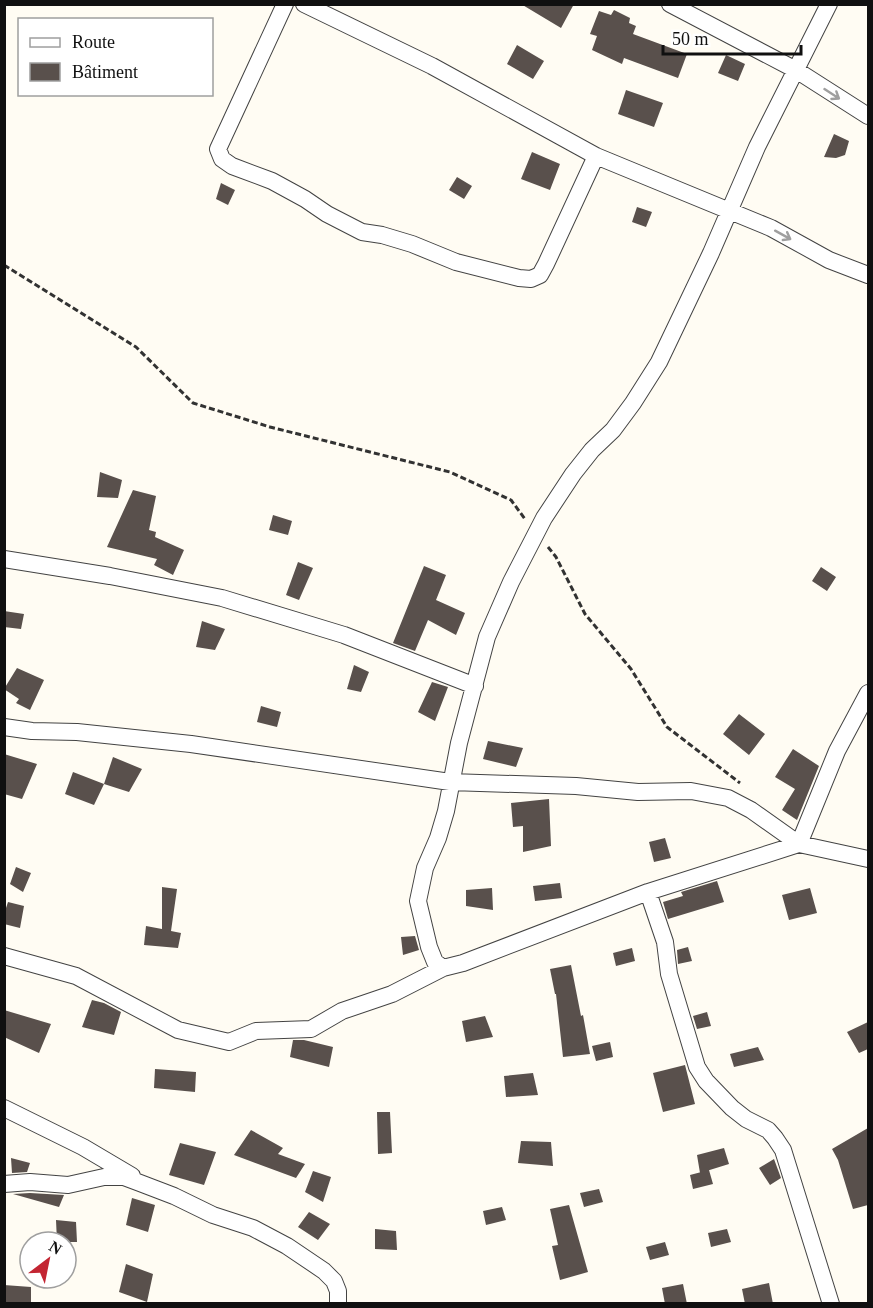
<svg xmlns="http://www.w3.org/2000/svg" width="873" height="1308" font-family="Georgia,serif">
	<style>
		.building { fill: #59504c }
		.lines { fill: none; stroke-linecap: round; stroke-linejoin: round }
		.street-casing { stroke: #434343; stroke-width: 18 }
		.path { stroke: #323232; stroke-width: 3; stroke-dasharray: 6 3; stroke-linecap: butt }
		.street { stroke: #fff; stroke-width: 16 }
		.oneway { stroke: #9f9f9f }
	</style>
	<rect width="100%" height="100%" fill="#fffcf3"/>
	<!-- building -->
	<path class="building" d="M521,4h53l-13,24z
		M614,10l16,8 -1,5 7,3 -3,8 54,20 -9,24 -54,-20 -2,6 -30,-14 5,-14 -7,-2 9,-23 12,4z
		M517,45l27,16 -11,18 -26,-15z
		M726,55l19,9 -7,17 -20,-8z
		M626,90l37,13 -9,24 -36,-13z
		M834,134l15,7 -4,14 -9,3 -12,-1z
		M532,152l28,12 -10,26 -29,-11z
		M457,177l15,9 -8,13 -15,-9z
		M221,183l14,7 -7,15 -12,-6z
		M637,207l15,5 -6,15 -14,-5z
		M100,472l22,8 -4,18 -21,-1z
		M133,490l23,6 -7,34 7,2 -1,5 29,13 -11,25 -19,-10 3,-6 -50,-12z
		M273,515l19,6 -4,14 -19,-5z
		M298,562l15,6 -14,32 -13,-5z
		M424,566l22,9 -10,25 29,13 -9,22 -28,-15 -13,31 -22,-8z
		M821,567l15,10 -9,14 -15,-10z
		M4,611l20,3 -3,15 -17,-2z
		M202,621l23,8 -10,21 -19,-3z
		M354,665l15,7 -8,20 -14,-3z
		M17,668l27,12 -14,30 -14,-7 3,-4 -15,-10z
		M432,682l16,5 -13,34 -17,-9z
		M261,706l20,6 -4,15 -20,-5z
		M739,714l26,20 -16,21 -26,-21z
		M488,741l35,7 -7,19 -33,-8z
		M793,749l26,17 -22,54 -15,-10 13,-21 -20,-12z
		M4,754l33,10 -15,35 -18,-5z
		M113,757l29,12 -13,23 -25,-8z
		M73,772l31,12 -10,21 -29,-11z
		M549,799l2,47 -28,6v-26l-10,1 -2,-24z
		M665,838l6,20 -17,4 -5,-20z
		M16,867l15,6 -8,19 -13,-8z
		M717,881l7,21 -56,17 -5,-17 20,-6 -2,-4z
		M560,883l2,15 -27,3 -2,-15z
		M162,887l15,2 -6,42 10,2 -3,15 -34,-3 2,-19 16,3z
		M492,888l1,22 -27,-4v-16z
		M810,888l7,25 -28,7 -7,-25z
		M8,902l16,4 -4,22 -16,-4v-10z
		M415,936l4,14 -16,5 -2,-18z
		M688,947l4,14 -14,3 -1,-14z
		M632,948l3,13 -19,5 -3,-13z
		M571,965l10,51 2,-1 7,39 -27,3 -7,-63h-1l-5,-25z
		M92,1000l12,3 17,9 -7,23 -32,-8z
		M4,1010l47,14 -12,29 -35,-16z
		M707,1012l4,14 -14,3 -4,-13z
		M485,1016l8,21 -27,5 -4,-21z
		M868,1022v27l-9,4 -12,-21z
		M293,1040h11l29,7 -4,20 -39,-10z
		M610,1042l3,15 -17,4 -4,-15z
		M758,1047l6,13 -30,7 -4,-13z
		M685,1065l10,39 -32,8 -10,-39z
		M155,1069l41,3 -1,20 -41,-4z
		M533,1073l5,22 -32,2 -2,-21z
		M377,1112h13l2,41 -14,1z
		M868,1128v77l-15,4 -15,-49 -6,-11z
		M251,1130l32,18 -5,6 27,10 -9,14 -62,-23z
		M521,1141l30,1 2,24 -35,-3z
		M180,1143l36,9 -12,33 -35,-10z
		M724,1148l5,16 -29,9 -3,-18z
		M11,1158l19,5 -3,9 -15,1z
		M774,1159l7,19 -11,7 -11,-17z
		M709,1170l4,14 -20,5 -3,-14z
		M313,1171l18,6 -8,25 -18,-10z
		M599,1189l4,13 -19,5 -4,-14z
		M30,1193l34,2 -5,12 -46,-13z
		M132,1198l23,7 -7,27 -22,-7z
		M569,1205l19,67 -28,8 -8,-34 6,-1 -8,-36z
		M502,1207l4,13 -20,5 -3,-14z
		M309,1212l21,12 -12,16 -20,-13z
		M56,1220l20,2 1,20h-20z
		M375,1229l21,2 1,19 -22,-1z
		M727,1229l4,13 -20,5 -3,-14z
		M665,1242l4,13 -19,5 -4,-13z
		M126,1264l27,10 -6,28 -28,-10z
		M769,1283l4,21h-28l-3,-15z
		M683,1284l4,20h-22l-3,-16z
		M4,1285l27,2v17h-27z"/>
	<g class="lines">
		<!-- street casing -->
		<g class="street-casing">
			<path id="street" d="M285,4l-67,145 4,10 10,7 40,15 33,18 22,15 35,18 20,3 30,9 44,18 63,16 12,1 9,-4 6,-11 50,-108
				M304,4l128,62 164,90 175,72 58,32 39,15
				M670,4l126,66 72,46
				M829,4l-72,143 -46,106 -52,109 -26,41 -20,27 -21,20 -19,24 -29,44 -33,64 -24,55 -28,106 -13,68 -8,27 -13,30 -7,33 11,46 6,15 8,6 20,-5 185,-71 151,-48 38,-93 31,-58
				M4,559l106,17 112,22 122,37 131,51
				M4,727l28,4 45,1 114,12 259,38 126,4 62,6 53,-1 37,7 23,12 48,34 69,15
				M648,892l17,50 4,32 28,93 9,14 26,27 14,11 22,11 7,8 8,12 48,154
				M4,956l72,20 102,54 51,12 27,-11 55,-2 31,-18 50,-17 51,-26
				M4,1108l79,39 49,29
				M4,1184l26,-2 38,3 36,-8h20l16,6 34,13 39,19 40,13 34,18 37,25 10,10 4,10v13"/>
		</g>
		<!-- path -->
		<path class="path" d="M4,265l132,82 57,56 77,24 180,45 61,28 14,19
			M548,547l8,10 29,57 46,55 36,58 73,56"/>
		<!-- street -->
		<use href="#street" class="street"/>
	</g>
	<!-- one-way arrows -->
	<defs><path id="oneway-shaft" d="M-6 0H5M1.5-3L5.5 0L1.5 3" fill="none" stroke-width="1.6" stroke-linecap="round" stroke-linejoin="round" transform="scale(1.5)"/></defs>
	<g class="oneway">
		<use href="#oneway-shaft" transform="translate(832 94) rotate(33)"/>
		<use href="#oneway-shaft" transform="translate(783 235) rotate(29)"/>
	</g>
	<!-- border -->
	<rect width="873" height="1308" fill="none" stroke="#101010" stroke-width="12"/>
	<!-- legend -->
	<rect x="18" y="18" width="195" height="78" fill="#ffffff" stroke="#9f9f9f" stroke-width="1.5"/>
	<rect x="30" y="38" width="30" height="9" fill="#ffffff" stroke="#9f9f9f" stroke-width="1.5"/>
	<text x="72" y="48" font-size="18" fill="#101010">Route</text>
	<rect x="30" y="63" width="30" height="18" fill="#59504c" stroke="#9f9f9f" stroke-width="1.5"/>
	<text x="72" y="78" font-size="18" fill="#101010">Bâtiment</text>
	<!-- north arrow -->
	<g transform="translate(48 1260) rotate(32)"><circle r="28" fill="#ffffff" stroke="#9f9f9f" stroke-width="1.5"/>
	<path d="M0-4.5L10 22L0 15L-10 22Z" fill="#c32532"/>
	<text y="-9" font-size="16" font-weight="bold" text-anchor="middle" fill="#101010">N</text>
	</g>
	<!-- scale -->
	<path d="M663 45v9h138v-9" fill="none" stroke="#101010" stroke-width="3"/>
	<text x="672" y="45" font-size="18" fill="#101010" stroke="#ffffff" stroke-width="4.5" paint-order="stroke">50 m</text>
</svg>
